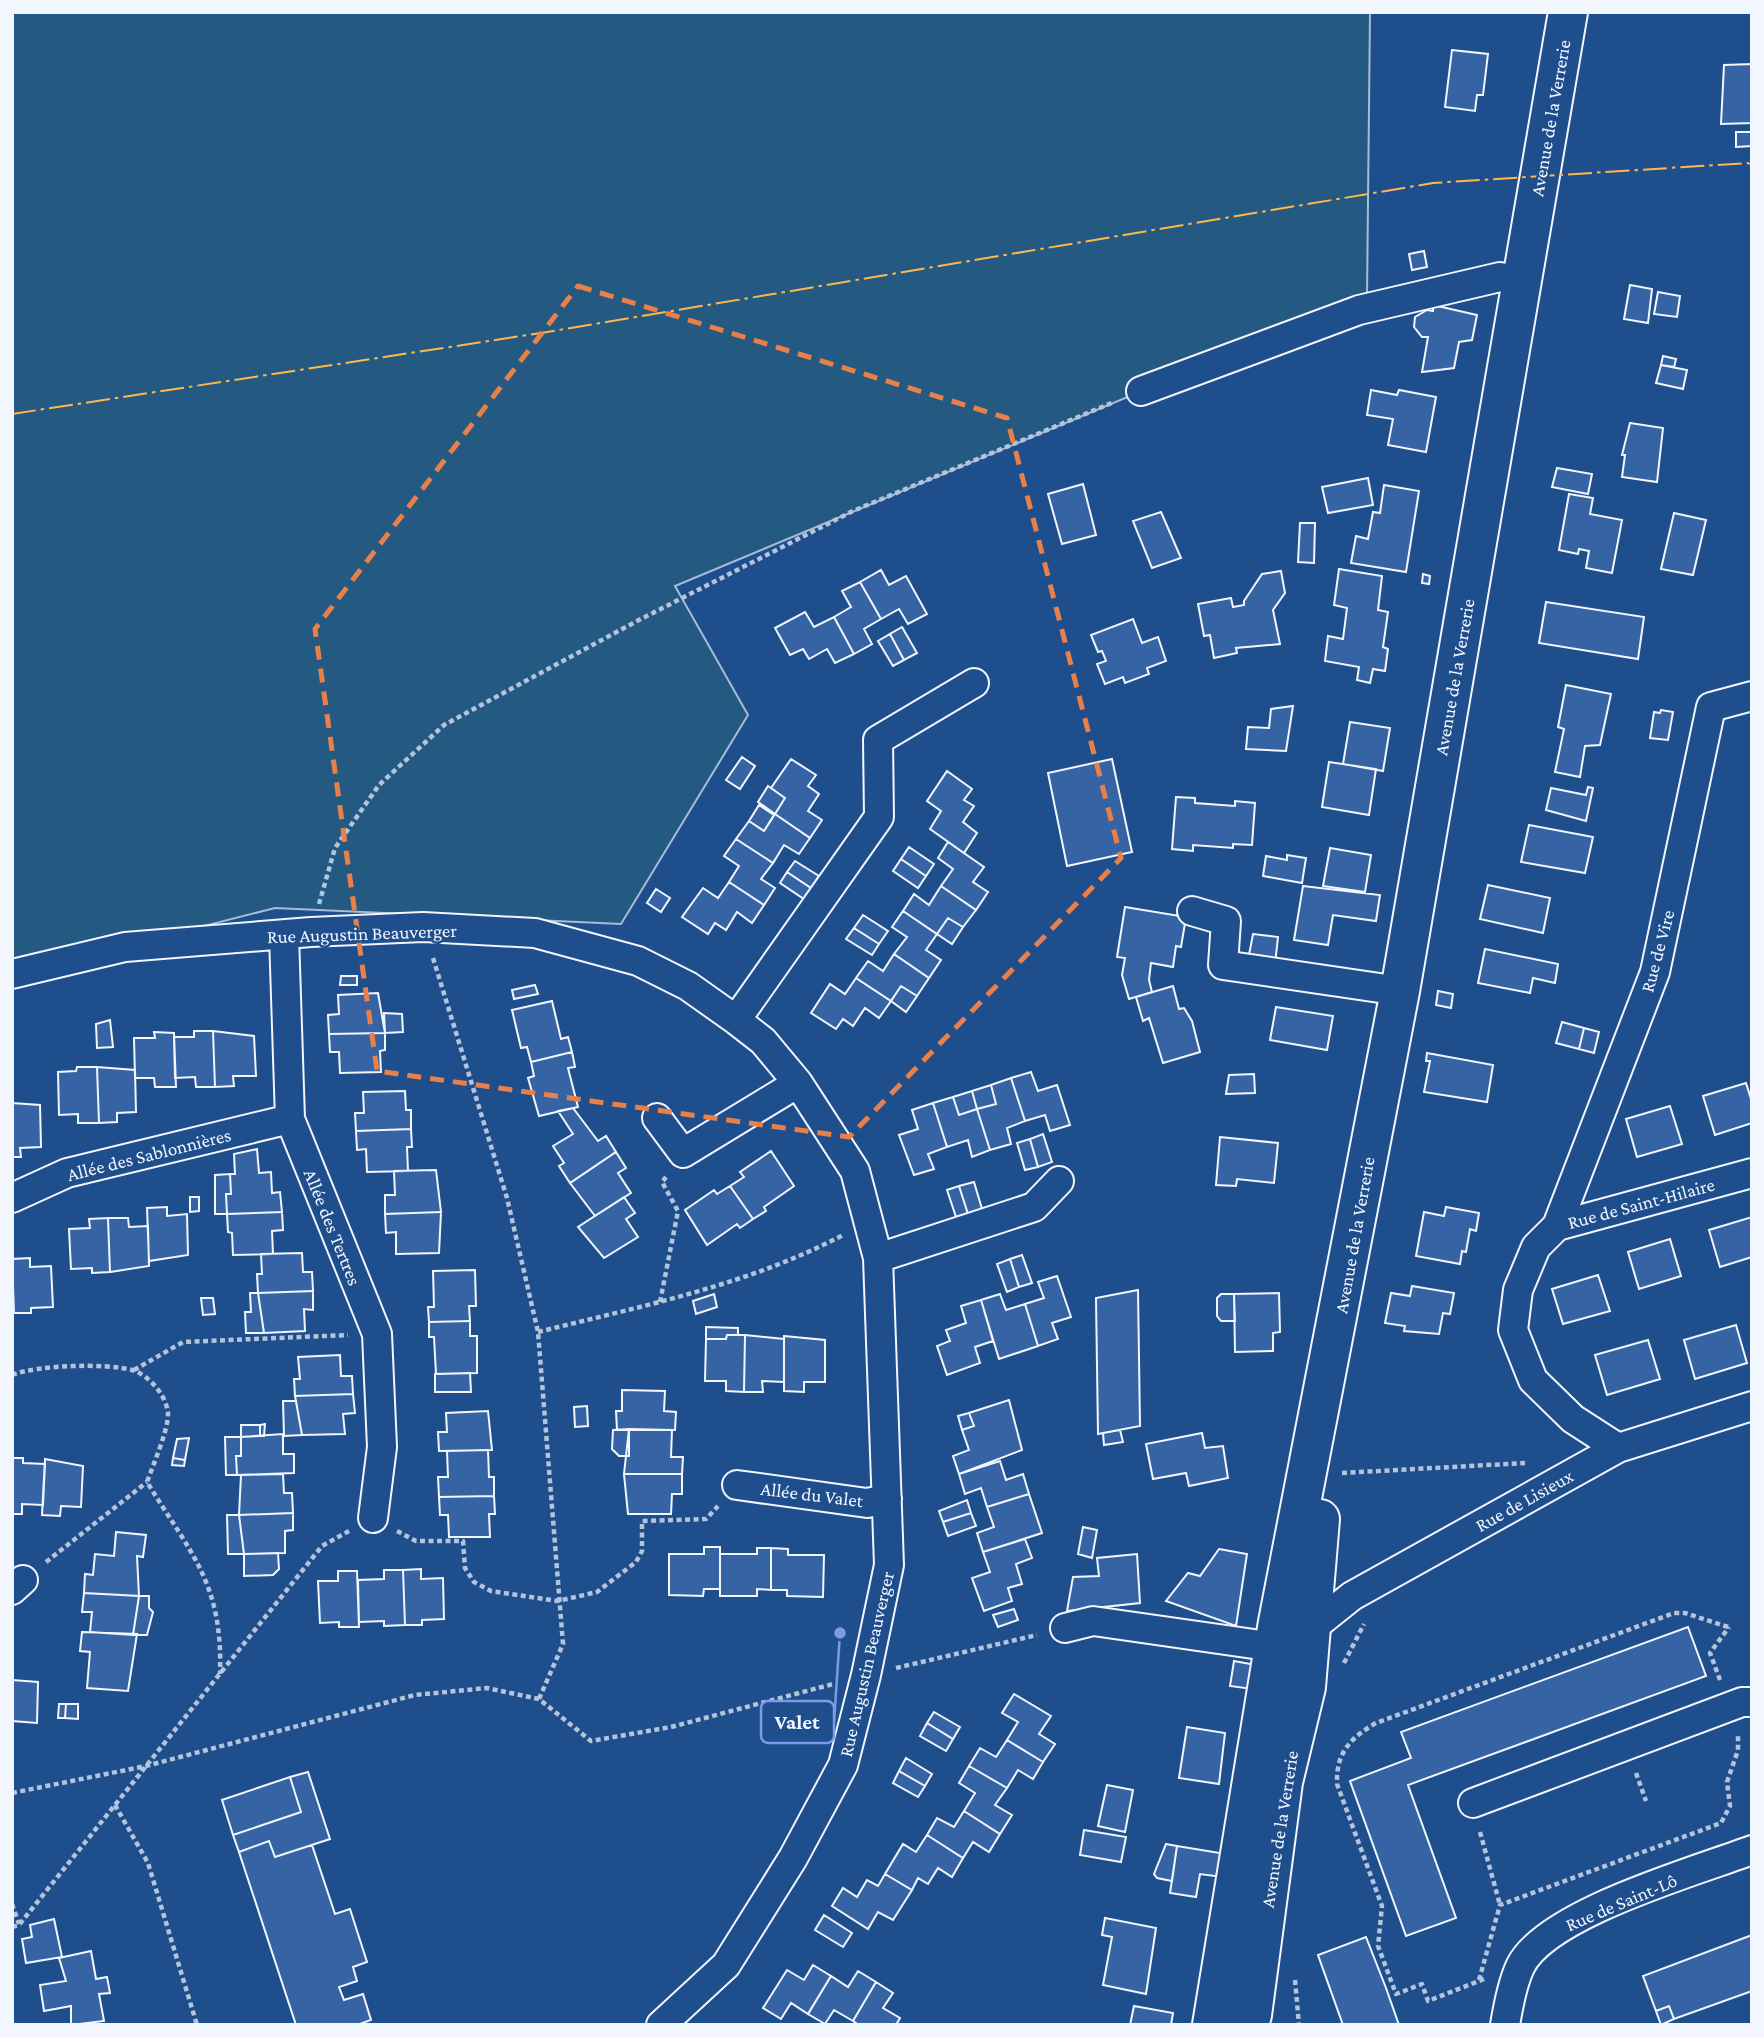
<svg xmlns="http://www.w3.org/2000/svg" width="1764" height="2037" font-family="'Crimson Pro',serif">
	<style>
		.green { fill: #245a82; stroke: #a8bbd7; stroke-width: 2 }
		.building { fill: #3563a3; stroke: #f2f6ff; stroke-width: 2 }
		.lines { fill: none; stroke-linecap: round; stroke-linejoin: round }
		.minor-casing { stroke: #f2f6ff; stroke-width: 32 }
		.primary-casing { stroke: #f2f6ff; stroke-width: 42 }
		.path { stroke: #b3c4dc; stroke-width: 4.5; stroke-dasharray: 5 3.5; stroke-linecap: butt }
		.minor { stroke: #1f4e8c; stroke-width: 28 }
		.primary { stroke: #1f4e8c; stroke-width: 38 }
		.power { stroke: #ffb74d; stroke-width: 2; stroke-dasharray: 24 5 3.5 5; stroke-linecap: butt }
		.marked { fill: none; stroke: #ea8049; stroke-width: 5; stroke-dasharray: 14 9; stroke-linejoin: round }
		.labels { text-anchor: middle; stroke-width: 5; stroke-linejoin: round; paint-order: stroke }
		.street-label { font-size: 19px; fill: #f2f6ff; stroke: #1f4e8c }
		.leader { fill: none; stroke: #7d9aea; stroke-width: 2.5 }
		.callout-dot { fill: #7d9aea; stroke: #1f4e8c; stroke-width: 2.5 }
		.callout { fill: #1f4e8c; stroke: #7d9aea; stroke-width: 2.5 }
		.callout-label { font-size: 21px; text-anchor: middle; font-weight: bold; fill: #f2f6ff }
	</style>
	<rect width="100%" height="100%" fill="#1f4e8c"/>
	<!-- green -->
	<path class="green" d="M12,12h1358l-3,285 -692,289 73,129 -127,209 -346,-16 -263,67z"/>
	<!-- building -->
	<path class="building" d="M1452,50l36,4 -5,41h-6l-2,16 -30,-4z
		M1752,64v59l-31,1 3,-59z
		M1736,132h16v14l-16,1z
		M1424,251l3,16 -15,3 -3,-16z
		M1630,285l22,4 -4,34 -24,-4z
		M1658,292l22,4 -3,21 -23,-3z
		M1433,305l44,10 -5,25 -13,2 -5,26 -32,4 6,-35h-6l-8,-10 1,-10 12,-7 6,1z
		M1663,356l13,3 -2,8 -13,-2z
		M1661,365l26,5 -4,19 -27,-6z
		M1371,390l26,5 2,-5 37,7 -10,55 -38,-7 5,-26 -26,-4z
		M1630,423l33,5 -6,54 -35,-5 3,-22h-3z
		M1557,468l35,6 -4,20 -36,-7z
		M1368,478l5,27 -45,8 -6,-26z
		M1083,484l13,51 -34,9 -14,-50z
		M1384,485l35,6 -13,81 -55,-9 5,-27 12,3 5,-27 7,1z
		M1569,494l24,4 -3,16 32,6 -10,53 -26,-5 3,-17 -10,-2 -1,5 -19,-4z
		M1161,512l20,46 -29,10 -19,-47z
		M1674,513l32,7 -13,55 -32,-6z
		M1300,523h15l-1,40 -16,-1z
		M1339,569l43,7 -4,34 10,2 -5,35 5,2 -3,22 -12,-2 -3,14 -13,-3 2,-13 -34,-6 3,-25 15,3 4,-31 -13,-3z
		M881,570l8,15 17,-9 21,38 -19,10 -9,-15 -18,10 -21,-37z
		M1281,571l4,22 -12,17 7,34 -44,4 1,5 -23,5 -4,-23 -6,1 -6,-32 33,-6 2,9 11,-2v-4l18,-27z
		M1423,574l7,2 -1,8 -7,-1z
		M860,582l21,37 -17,10 8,15 -18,10 -20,-37 17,-10 -9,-16z
		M1546,602l98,15 -6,42 -99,-16z
		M805,612l9,15 20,-10 20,37 -19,9 -8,-14 -18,10 -6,-10 -13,6 -15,-27z
		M1133,619l9,24 16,-6 8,24 -19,7 2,6 -24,9 -2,-6 -18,7 -8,-20 9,-3 -4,-10 -4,1 -7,-17z
		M902,627l15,26 -13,7 -14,-26z
		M890,634l14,26 -11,6 -15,-25z
		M1566,685l45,9 -11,51 -15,1 -5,31 -25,-5 9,-43 -6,-2z
		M1293,706l-7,45 -40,-2 2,-22 21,1 2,-19z
		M1661,710l12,2 -5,28 -18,-2 4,-26 6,1z
		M1350,722l40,6 -7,43 -40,-7z
		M742,757l13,9 -15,23 -14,-9z
		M791,759l25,16 -8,11 11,8 -11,17 14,9 -12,18 -35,-24 10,-16 -14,-10z
		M1112,759l20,93 -65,14 -19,-93z
		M1329,762l47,7 -7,46 -47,-8z
		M947,771l25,18 -8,11 10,6 -11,16 14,11 -13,20 -34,-24 11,-18 -14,-10z
		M768,786l17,12 -10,16 -17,-12z
		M1588,787l5,1 -7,33 -40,-11 5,-22 35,7z
		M1176,797l19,1v5l40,3v-5l20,2 -3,42 -19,-1v4l-40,-3v6l-21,-2z
		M759,805l15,10 -10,16 -15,-10z
		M775,814l35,24 -11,16 -15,-9 -11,18 -37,-24 13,-18 15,10z
		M1529,825l64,12 -8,36 -64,-11z
		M736,839l37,24 -12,16 14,9 -11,17 -35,-23 10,-16 -15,-10z
		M948,842l36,25 -11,15 15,10 -12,18 -35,-24 12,-17 -15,-11z
		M909,847l25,17 -8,12 -25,-17z
		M1330,848l41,7 -6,37 -42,-6z
		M1287,855l19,3 -4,25 -39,-7 3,-20 21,4z
		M901,859l25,17 -8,12 -25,-17z
		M795,861l24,15 -8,12 -24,-16z
		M787,872l24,16 -7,11 -24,-16z
		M729,882l35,23 -12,18 -15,-11 -11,18 -11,-7 -7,11 -26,-17 21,-29 15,10z
		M1488,885l62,13 -7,35 -63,-14z
		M941,886l35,24 -13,17 -15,-9 -11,16 -34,-23 11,-17 15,11z
		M1303,886l77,9 -4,26 -43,-6 -5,30 -34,-5z
		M656,889l14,9 -9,14 -14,-9z
		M1125,907l61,10 -5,30 -5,-1 -3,21 -22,-4 -2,17 3,12 -23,7 -7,-24 3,-17 -8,-1z
		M903,911l34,23 -11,16 15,10 -12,18 -35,-24 13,-17 -15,-10z
		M863,915l25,16 -9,13 -25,-16z
		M948,918l15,9 -11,17 -15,-10z
		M854,928l25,16 -7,11 -26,-16z
		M1253,934l25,3 -3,27 -27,-4z
		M1485,949l73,15 -3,19 -22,-5 -3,15 -52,-10z
		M894,954l35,24 -12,18 -16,-10 -10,15 -35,-23 12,-17 15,10z
		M341,976h16v9h-17z
		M856,978l35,23 -12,17 -14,-10 -12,18 -10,-7 -7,10 -25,-16 19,-29 15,10z
		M535,985l3,9 -24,5 -2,-9z
		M901,986l16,10 -11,16 -15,-11z
		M1173,986l6,23 5,-1 8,13 8,31 -37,11 -14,-45 -6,3 -7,-24z
		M1438,991l15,3 -2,14 -15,-3z
		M378,993l7,40 -56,1 -1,-19 11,-1 -1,-19z
		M552,1001l9,38 7,-2 4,15 -41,10 -4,-15 -6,1 -9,-38z
		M1276,1007l57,9 -6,34 -57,-10z
		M384,1013l18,1 1,18 -18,1z
		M110,1020l3,27 -16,1 -1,-24z
		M1562,1022l22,6 -5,21 -23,-6z
		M1584,1028l15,4 -5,21 -15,-4z
		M194,1031h19l2,56h-19l-1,-10 -20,1 -1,-41h20z
		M213,1031l41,5 2,40h-23l1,10 -19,1z
		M154,1032l20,1 2,54h-21l-1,-9h-19l-1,-40h21z
		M385,1033v17l-5,1 1,21 -41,1 -1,-21h-9l-1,-18z
		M572,1052l3,15 -7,1 10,39 -39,9 -11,-38 6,-2 -3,-14z
		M1427,1053l66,12 -6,37 -63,-10 6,-31h-4z
		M77,1067h20l2,56h-21v-9l-19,1 -1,-43 18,-1z
		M97,1067l38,3 1,42 -19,1v9l-18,1z
		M1031,1072l7,19 19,-6 13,40 -20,6 -5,-16 -20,6 -14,-43z
		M1254,1074l1,19 -29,1 3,-19z
		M1011,1078l14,43 -18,7 4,16 -21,6 -13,-41 19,-5 -5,-19z
		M1746,1083l6,19v21l-37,12 -12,-39z
		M991,1085l5,19 -19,5 -5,-18z
		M405,1091l1,19h5v19l-55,2 -1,-18h9l-1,-21z
		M972,1091l5,18 -18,6 -6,-18z
		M953,1097l6,18 18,-6 13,41 -18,7 -4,-17 -21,7 -14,-44z
		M12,1103l28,2 1,42 -21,1 1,9h-9z
		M933,1103l14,44 -19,7 6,15 -20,6 -15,-40 19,-6 -6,-19z
		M1670,1106l12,38 -45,13 -11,-38z
		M573,1108l25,33 8,-5 10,16 -46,31 -11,-17 5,-3 -11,-17 20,-12 -15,-23z
		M411,1129l1,18h-5l1,24 -41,1 -1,-23 -9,1 -1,-19z
		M1043,1134l9,28 -14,5 -8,-28z
		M1220,1137l58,6 -4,40 -37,-4 -1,7 -20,-1z
		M1030,1139l8,28 -13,3 -8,-27z
		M257,1149l2,24 12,-1 1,21 8,-1 2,20 -55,2 -1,-20h5l-1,-20h5l-1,-20z
		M771,1151l23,35 -30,21 2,4 -13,8 -23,-33 14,-9 -4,-5z
		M616,1152l10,16 -8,5 13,20 -36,23 -25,-33z
		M436,1170l5,42 -56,2v-19h10l-1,-24z
		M230,1174l1,20h-5l1,20h-12v-39z
		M974,1182l8,27 -14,5 -9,-28z
		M730,1186l23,33 -13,9 -3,-4 -30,21 -22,-35 29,-20 3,4z
		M959,1186l9,28 -12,3 -9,-27z
		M190,1197h9v14l-9,1z
		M624,1197l11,16 -9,6 12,18 -34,21 -26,-31z
		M167,1207v9l20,-2 1,41 -39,6 -2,-53z
		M1446,1207l33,6 -3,18 -6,-2 -4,23 -4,-1 -2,13 -44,-8 8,-44 20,4z
		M282,1212l1,18 -11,1 1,23 -40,1 -1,-22 -4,-1 -1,-18z
		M441,1212l-2,41 -43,1v-22l-10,1 -1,-19z
		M1752,1217v40l-32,10 -11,-37z
		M108,1218h20l1,9 19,-1 1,40 -39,6z
		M108,1218l2,54 -18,1v-5l-21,1 -2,-40 21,-1 -1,-9z
		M1670,1239l11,37 -42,13 -11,-37z
		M302,1253l1,19h9l1,19 -55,2 -1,-19h5l-1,-20z
		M1022,1255l10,28 -13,4 -9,-28z
		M30,1258v9l21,-1 2,41 -22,1v5h-17l-2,-54z
		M1010,1259l9,28 -12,5 -10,-28z
		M475,1270l1,36h-7l1,15 -41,1 -1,-15h6l-1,-36z
		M1598,1275l12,36 -47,13 -11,-35z
		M1057,1276l14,41 -19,6 6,16 -20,7 -13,-42 19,-6 -6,-16z
		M1412,1286l42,7 -4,21 -7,-1 -4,21 -35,-3 1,-5 -20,-3 6,-30 19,3z
		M1138,1290l2,136 -42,8 -2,-136z
		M313,1291v19l-9,-1 1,22 -41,2 -6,-40z
		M250,1293h8l6,40h-18l-1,-21h6z
		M1279,1293l1,39 -7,1v18l-38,1 -1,-58z
		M714,1294l3,13 -21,7 -3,-13z
		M1000,1294l6,16 19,-6 13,42 -39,13 -18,-59z
		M1221,1294h13l1,27h-14l-4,-5v-18z
		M201,1298h12l2,16 -12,1z
		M981,1300l12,41 -18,6 5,16 -33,12 -10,-29 13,-5 -4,-11 20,-7 -5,-17z
		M470,1321v15h7v37l-41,1 -2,-37h-5v-15z
		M1736,1325l11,38 -52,16 -11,-39z
		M706,1327l32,1v7h-11l-1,4h-20z
		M727,1335h18l-1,57 -18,-1v-10h-21l1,-42h20z
		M745,1335l39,4v43l-22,-1 1,11h-19z
		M784,1336l41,4v42h-21v10l-20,-1z
		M1648,1340l12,39 -53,16 -12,-40z
		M340,1355l1,21h11l1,18 -58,2 -1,-17h6l-2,-22z
		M470,1373l1,19h-36v-18z
		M622,1390l43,1 -1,20 12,1 -1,18h-58l-1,-19h6z
		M353,1394l2,19 -12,1 2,20 -43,1 -7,-39z
		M1009,1400l13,50 -63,24 -6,-18 16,-6 -7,-20 12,-4 -5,-13z
		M283,1401h13l6,34 -18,1z
		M587,1406l1,20 -13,1 -1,-20z
		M488,1411l4,39 -53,1 -1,-19h9l-1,-19z
		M969,1413l5,13 -12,4 -4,-14z
		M265,1424l-1,12h-4v-11z
		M241,1425h19v11l-19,1z
		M629,1429v27h-10l-7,-7 1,-19z
		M629,1429l43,1 -1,27h12l-1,17h-58z
		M1120,1430l3,12 -19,3 -1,-12z
		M1202,1433l3,15 18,-2 5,32 -39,8 -3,-13 -33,6 -7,-35z
		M283,1434v20h11v19l-57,2 -1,-19h5v-19z
		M225,1437h16v19h-5l1,19h-11z
		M189,1438l-4,22 -12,-2 4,-19z
		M488,1450l1,27h5v19l-55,1 -1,-20h10l-1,-26z
		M12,1458h11v5l22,1 -2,41 -21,-1v10h-10z
		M173,1458l12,2 -1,6 -12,-1z
		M45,1459l38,7 -2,41 -20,-1 -1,10 -18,-1z
		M1000,1461l6,19 17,-6 6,20 -42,13 -6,-19 -16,6 -6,-20z
		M283,1474l1,19h8l1,20 -54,2 2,-40z
		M624,1474h58v20h-10l-1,20h-43z
		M1029,1494l13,39 -59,19 -6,-19 17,-6 -7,-20z
		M494,1496l1,18h-6l1,23h-41l-1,-22h-8l-1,-18z
		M967,1500l4,13 -28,9 -4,-11z
		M293,1513v17l-8,1v22l-41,1 -5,-39z
		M971,1513l5,13 -28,10 -5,-14z
		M227,1515h12l5,39h-16z
		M1083,1527l14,3 -5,28 -14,-4z
		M116,1532l30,3 -3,22 -6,-1 2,40 -55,-3 1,-19 8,1 2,-21 19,2z
		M1025,1539l7,19 -16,6 6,20 -14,4 4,13 -28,10 -12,-33 18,-6 -7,-20z
		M704,1547h16v42h-16l-1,7 -34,-1v-41h35z
		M757,1548h14v42l-14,-1v7h-37v-42h37z
		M771,1548l17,1v6h36l-1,42 -36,-1v-6h-16z
		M1219,1549l28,5 -11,72 -70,-25 22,-28 12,3z
		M278,1553l1,16 -6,6 -29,1v-22z
		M1137,1554l3,49 -73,8 6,-34 26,-1 -2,-18z
		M421,1569v10l22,-1 1,41 -22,1v5h-17l-2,-55z
		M384,1570h19l2,55 -21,1v-5l-25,1 -1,-42 26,-1z
		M338,1571h19l2,56h-20v-5l-19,1 -2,-42h20z
		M84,1593l55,3 -6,39 -43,-3 2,-20h-10z
		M139,1596h10v12l4,4 -6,23h-14z
		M1014,1609l4,11 -20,7 -5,-12z
		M1688,1627l18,49 -298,109 48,133 -50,18 -56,-155 61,-23 -10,-26z
		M82,1632l55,2 -9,57 -41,-3 3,-36 -10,-1z
		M1234,1661l22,4 -4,24 -22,-3z
		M12,1680l26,2 -1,41 -25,-2z
		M1014,1694l37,22 -12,18 16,10 -12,18 -36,-22 11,-18 -16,-9z
		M59,1704h7l-1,14h-7z
		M66,1704h12v15l-13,-1z
		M934,1712l26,15 -7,12 -26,-16z
		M927,1723l26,16 -7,12 -26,-15z
		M1187,1727l38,6 -6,51 -40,-6z
		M1007,1740l36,22 -10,17 -15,-9 -11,18 -38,-22 11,-18 16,9z
		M906,1758l26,16 -7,12 -26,-15z
		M969,1766l38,22 -12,17 17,10 -12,19 -36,-23 11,-18 -16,-10z
		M899,1771l26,15 -7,11 -25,-14z
		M308,1772l22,67 -55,18 -6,-16 -30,11 -6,-17 68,-23 -11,-35z
		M290,1777l11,35 -68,23 -11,-35z
		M1107,1785l26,5 -8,42 -27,-6z
		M964,1811l36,23 -11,18 -16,-10 -10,16 -36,-23 10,-17 17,9z
		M1084,1830l42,7 -5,25 -41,-7z
		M927,1835l36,23 -11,19 -14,-9 -10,16 -10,-6 -6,12 -27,-16 18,-30 13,8z
		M269,1841l6,16 37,-12 23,69 15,-5 17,53 -14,5 4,14 -18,6 5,13 19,-6 8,26 -14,5h-61l-57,-173z
		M1166,1844l11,2 -5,35 -15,-3 -3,-4z
		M1177,1846l49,8 -4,23 -22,-3 -4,23 -26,-4z
		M885,1874l27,16 -19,30 -15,-8 -10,17 -36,-23 11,-18 14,9 10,-17 11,6z
		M824,1915l28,18 -9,14 -28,-17z
		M1105,1918l51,10 -10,66 -43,-9 9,-48 -10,-2z
		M54,1919l8,38 -36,6 -4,-24 10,-2 -2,-12z
		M1752,1935v56l-78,28 -5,-13 -13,5 -13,-35z
		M1366,1937l20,51 13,37h-56l-25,-70z
		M91,1951l5,28 11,-2 3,16 -11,1 5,27 -33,4v-19l-27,5 -4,-26 26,-4 -7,-23z
		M813,1965l18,11 -23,38 -17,-11 -10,16 -18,-11 24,-38 17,10z
		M858,1971l18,11 -23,39 -19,-11 -9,14 -17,-10 23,-38 17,11z
		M876,1982l17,11 -10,15 17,10 -4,7h-37l-6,-4z
		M1134,2006l39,7 -2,12h-41z
		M1669,2006l5,13 -13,6 -5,-14z"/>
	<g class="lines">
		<!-- minor casing -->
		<g class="minor-casing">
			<path id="minor" d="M1141,391l218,-81 141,-33 22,3
				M1192,911l34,10 -3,44 177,26
				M284,935l6,184 87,215 5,113 -9,71
				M12,974l113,-27 186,-15 112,-5 112,6 103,28 50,25 48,34 27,21 35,42 57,88 23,87 11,307 -23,110 -23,90 -50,93 -67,107 -65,60
				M736,1020l143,-203 -1,-77 96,-57
				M657,1118l26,35 115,-70
				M12,1198l55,-25 223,-54
				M1557,1226l98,-254 56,-265 41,-11
				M878,1258l156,-51 25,-26
				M1618,1448l-45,-29 -40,-39 -20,-50 5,-40 18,-43 21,-21 195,-53
				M737,1485l130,18 20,-4
				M12,1590l11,-10
				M1065,1628l28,-7 181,26
				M1312,1628l40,-32 266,-148 134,-42
				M1473,1803l269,-101h10
				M1505,2025c3,-18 7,-41 15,-58 24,-53 176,-96 232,-117"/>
		</g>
		<!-- primary casing -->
		<g class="primary-casing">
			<path id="primary" d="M1212,2025l66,-403 122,-631 168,-979
				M1248,2025l4,-10 31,-233 23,-95 14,-168"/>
		</g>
		<!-- path -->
		<path class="path" d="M319,904l16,-56 44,-63 65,-60 193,-104 216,-110 261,-109
			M433,958l74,240 31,134 25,312 -24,55
			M660,1302l18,-91 -16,-29 4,-5
			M538,1332c104,-26 210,-47 305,-97
			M134,1370l49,-28 165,-7
			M12,1375c25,-10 94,-12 120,-5 17,5 35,26 36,44 0,17 -15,51 -21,68 44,72 76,101 73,192
			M1342,1473l183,-10
			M397,1531l19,10h47l2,27 9,14 17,9 67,10 39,-9 39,-30 6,-11v-30l64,-2 12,-13
			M46,1562l101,-80
			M1344,1663l20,-39
			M896,1668l141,-33
			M1720,1680l-10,-27 19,-26
			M1636,1773l10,28
			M12,1793l134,-27 269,-71 72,-7 52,11 52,42 80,-14 162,-43
			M115,1805l33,58 49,162
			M1480,1832l20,73
			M12,1904l7,20
			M12,1927l7,-2 303,-379 27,-15
			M1484,1979l-56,22 -6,-17 -26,10 -18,-48 4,-40 -45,-122c-1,-31 13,-46 39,-61l298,-110h11l43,14
			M1295,1980l4,45
			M1479,1980l21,-75 221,-82 9,-17 -3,-24 11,-32v-16"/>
		<!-- minor -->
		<use href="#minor" class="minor"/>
		<!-- primary -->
		<use href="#primary" class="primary"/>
		<!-- power -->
		<path class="power" d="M12,414l529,-81 892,-150 315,-20 4,3"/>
	</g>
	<!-- marked area -->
	<path class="marked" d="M578,286l429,132 114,440 -272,279 -472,-66 -62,-442z"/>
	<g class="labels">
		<!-- street labels -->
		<g class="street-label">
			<text transform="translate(1550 118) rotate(-80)" y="7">Avenue de la Verrerie</text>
			<text transform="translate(1454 677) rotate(-80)" y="7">Avenue de la Verrerie</text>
			<text transform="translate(362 933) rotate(-2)" y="7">Rue Augustin Beauverger</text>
			<text transform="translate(1657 951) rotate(-75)" y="7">Rue de Vire</text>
			<text transform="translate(149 1154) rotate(-14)" y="7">Allée des Sablonnières</text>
			<text transform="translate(1641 1203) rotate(-15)" y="7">Rue de Saint-Hilaire</text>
			<text transform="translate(333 1227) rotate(68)" y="7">Allée des Tertres</text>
			<text transform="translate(1354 1235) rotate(-80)" y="7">Avenue de la Verrerie</text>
			<text transform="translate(812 1494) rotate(7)" y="7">Allée du Valet</text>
			<text transform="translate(1524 1500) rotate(-29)" y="7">Rue de Lisieux</text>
			<text transform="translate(866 1664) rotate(-77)" y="7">Rue Augustin Beauverger</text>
			<text transform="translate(1279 1829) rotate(-81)" y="7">Avenue de la Verrerie</text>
			<text transform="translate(1621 1902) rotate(-23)" y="7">Rue de Saint-Lô</text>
		</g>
	</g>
	<!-- callouts -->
	<path class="leader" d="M840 1633L834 1722"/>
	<circle class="callout-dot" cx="840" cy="1633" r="7"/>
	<rect class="callout" x="761" y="1701" width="73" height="42" rx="7"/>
	<g class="callout-label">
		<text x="797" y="1729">Valet</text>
	</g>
	<!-- border -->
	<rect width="1764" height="2037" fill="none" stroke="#f2f6ff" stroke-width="28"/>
</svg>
